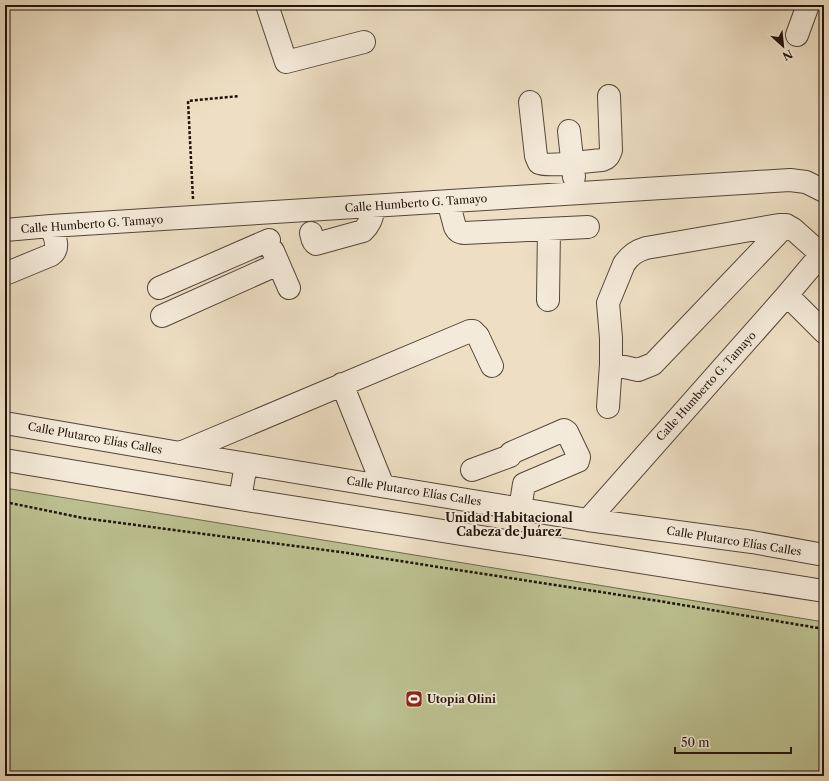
<svg xmlns="http://www.w3.org/2000/svg" width="829" height="781" font-family="'Libre Caslon Text',serif">
	<style>
		.pitch { fill: #bcc191; stroke: #6e6a4e }
		.lines { fill: none; stroke-linecap: round; stroke-linejoin: round }
		.minor-casing { stroke: #54463a; stroke-width: 24 }
		.path { stroke: #20130c; stroke-width: 2.5; stroke-dasharray: 3 2; stroke-linecap: butt }
		.minor { stroke: #f4ead9; stroke-width: 22 }
		.labels { text-anchor: middle; stroke-width: 3.5; stroke-linejoin: round; paint-order: stroke }
		.street-label { font-size: 11px; fill: #20130c; stroke: #f4ead9 }
		.poi-label { font-size: 11px; font-weight: bold; fill: #20130c; stroke: #f4ead9; text-anchor: start }
		.neighbourhood-label { font-size: 12px; font-weight: bold; fill: #20130c; stroke: #f4ead9 }
	</style>
	<rect width="100%" height="100%" fill="#eedfc4"/>
	<filter id="stains"><feTurbulence type="fractalNoise" baseFrequency=".005" numOctaves="4"/><feColorMatrix values="0 0 0 0 .2 0 0 0 0 .09 0 0 0 0 .02 0 0 0 .5 -.17"/></filter>
	<radialGradient id="worn" r=".72"><stop offset=".6" stop-color="#630" stop-opacity="0"/><stop offset="1" stop-color="#630" stop-opacity=".3"/></radialGradient>
	<!-- pitch -->
	<path class="pitch" d="M5,488l819,134v154h-819z"/>
	<g class="lines">
		<!-- minor casing -->
		<g class="minor-casing">
			<path id="minor" d="M267,5l19,57 78,-20
				M797,35l11,-30
				M530,102l6,54 3,7c8,4 52,-2 63,-3 6,-2 7,-4 9,-10l-2,-54
				M569,131l5,46
				M448,201l7,26c2,4 5,6 9,6l124,-6
				M5,230l46,-4 207,-13 532,-33 16,2 18,9
				M311,233c1,4 1,9 5,11l47,-13c8,-7 9,-16 12,-25
				M273,251l16,37
				M5,274l46,-19c10,-7 3,-19 0,-29
				M159,288l110,-48
				M787,295l37,37
				M548,300l1,-71
				M162,316l116,-52
				M611,364l27,6 15,-6 133,-139
				M342,384l41,102
				M608,407l3,-43v-26l-3,-35 16,-39c6,-9 12,-13 22,-16l133,-23h7l7,4 28,25
				M5,423l175,30 408,67 164,22 72,13
				M180,453l290,-122h3l5,5 14,30
				M5,460l235,39 584,92
				M472,470l38,-14 1,-3 53,-23 3,2 12,25 -1,4 -54,23 -4,25
				M240,499l6,-35
				M588,520l199,-225 37,-44"/>
		</g>
		<!-- path -->
		<path class="path" d="M193,199l-5,-98 51,-5
			M5,502l78,16 265,35 311,48 165,28"/>
		<!-- minor -->
		<use href="#minor" class="minor"/>
	</g>
	<!-- icons -->
	<defs>
		<g id="stadium-square" transform="scale(0.9)"><rect x="-9" y="-9" width="18" height="18" rx="4" fill="#8f2418" stroke="#f4ead9"/><path d="M0-5a6.5 5 0 1 0 0 10a6.5 5 0 1 0 0-10ZM-3.5-1.8h7v3.6h-7Z" fill="#fff"/></g>
	</defs>
	<g fill-rule="evenodd">
		<use href="#stadium-square" x="414" y="699"/>
	</g>
	<g class="labels">
		<!-- street labels -->
		<g class="street-label">
			<text transform="translate(416 203) rotate(-4)" y="4">Calle Humberto G. Tamayo</text>
			<text transform="translate(92 224) rotate(-4)" y="4">Calle Humberto G. Tamayo</text>
			<text transform="translate(706 386) rotate(-48)" y="4">Calle Humberto G. Tamayo</text>
			<text transform="translate(95 438) rotate(10)" y="4">Calle Plutarco Elías Calles</text>
			<text transform="translate(414 491) rotate(9)" y="4">Calle Plutarco Elías Calles</text>
			<text transform="translate(734 541) rotate(9)" y="4">Calle Plutarco Elías Calles</text>
		</g>
		<!-- poi labels -->
		<g class="poi-label">
			<text x="427" y="703">Utopía Olini</text>
		</g>
		<!-- neighbourhood labels -->
		<g class="neighbourhood-label">
			<text x="509" y="522">Unidad Habitacional<tspan x="509" dy="14">Cabeza de Juárez</tspan></text>
		</g>
	</g>
	<!-- margin -->
	<rect width="829" height="781" fill="none" stroke="#eedfc4" stroke-width="20"/>
	<rect x="6" y="6" width="817" height="769" fill="none" stroke="#20130c" stroke-width="2"/>
	<rect x="10" y="10" width="809" height="761" fill="none" stroke="#20130c"/>
	<!-- north arrow -->
	<g transform="translate(783 46) rotate(153)" stroke="#f4ead9" stroke-width="3" paint-order="stroke">
	<path d="M0-3L7 15L0 10L-7 15Z" fill="#20130c"/>
	<text y="-6" font-size="11" font-weight="bold" text-anchor="middle" fill="#20130c">N</text>
	</g>
	<!-- scale -->
	<path d="M675 747v6h116v-6" fill="none" stroke="#20130c" stroke-width="2"/>
	<text x="681" y="747" font-size="12" fill="#20130c" stroke="#f4ead9" stroke-width="3" paint-order="stroke">50 m</text>
	<rect width="100%" height="100%" filter="url(#stains)"/>
	<rect width="100%" height="100%" fill="url(#worn)"/>
</svg>
